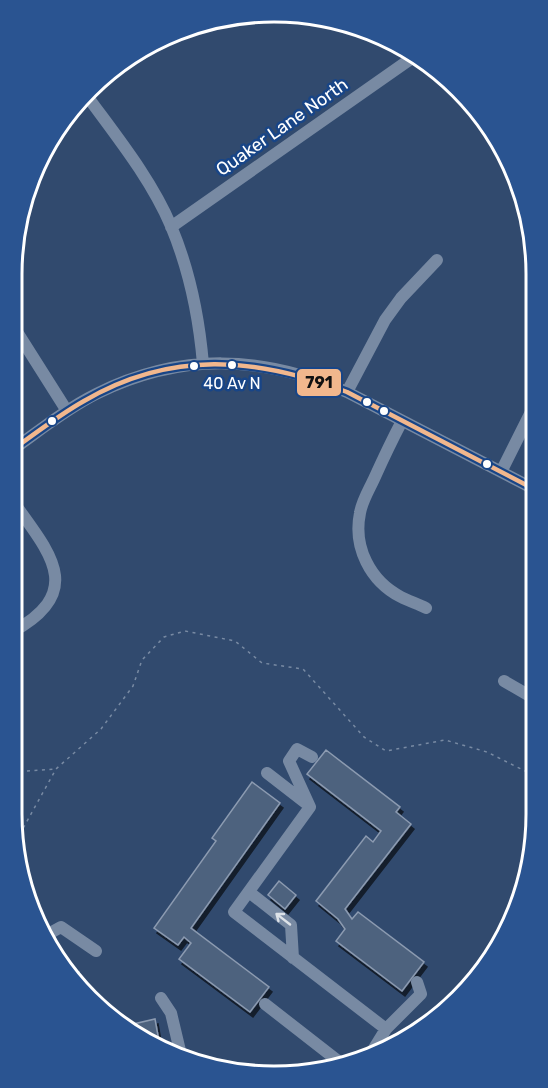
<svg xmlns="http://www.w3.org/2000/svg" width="548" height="1088" font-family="Rubik,sans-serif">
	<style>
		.building { fill: #4e627e; stroke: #8c9bb1; stroke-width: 1.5; filter: url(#shadow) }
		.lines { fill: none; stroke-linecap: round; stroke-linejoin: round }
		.path { stroke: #788aa3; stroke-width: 1.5; stroke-dasharray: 3 4.5; stroke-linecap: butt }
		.minor { stroke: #788aa3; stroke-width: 12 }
		.bus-1-casing { stroke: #184587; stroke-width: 9 }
		.bus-1 { stroke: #f1b78d; stroke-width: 4.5 }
		.oneway { stroke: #dde2e8 }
		.bus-dot { fill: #fff; stroke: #184587; stroke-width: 2 }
		.labels { text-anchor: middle; stroke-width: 5; stroke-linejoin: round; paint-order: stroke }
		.bus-label { font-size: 16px; fill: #fff; stroke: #184587 }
		.street-label { font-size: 18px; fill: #fff; stroke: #184587 }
		.rim { fill: none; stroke: #fff; stroke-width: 3 }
		.line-badge { stroke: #184587; stroke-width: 2 }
		.pale-badge-label { font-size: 16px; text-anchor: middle; font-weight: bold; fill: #111 }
	</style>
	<defs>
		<filter id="shadow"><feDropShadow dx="3" dy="5" stdDeviation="0" flood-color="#0009"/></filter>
	</defs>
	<rect width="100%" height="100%" fill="#314a6e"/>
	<!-- building -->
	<path class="building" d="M326,750l74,57 -4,5 15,12 -66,85 7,10 6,-7 66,50 -22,29 -66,-50 9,-12 -7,-10 -22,-18 50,-65 7,6 8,-11 -74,-57z
		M252,782l28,21 -89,125 78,59 -19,25 -71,-53 12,-16 -7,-6 -6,8 -24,-17 62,-87 -4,-3z
		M279,881l17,14 -11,14 -17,-14z
		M79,972l3,16 -15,-14z
		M155,1019l5,28 -17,-6 -18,-15z"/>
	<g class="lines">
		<!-- path -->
		<path class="path" d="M12,772l44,-3
			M12,814l2,10
			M16,841l40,-72 45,-40 32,-43 9,-26 22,-23 21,-6 50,10 27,22 41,6 61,68 22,14 59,-11 42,12 48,24"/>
		<!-- minor -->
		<path class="minor" d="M96,84l28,-20
			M87,96c30,41 64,83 84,130 18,43 28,91 32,138
			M171,227l241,-169
			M12,324l55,87
			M347,392l38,-72 16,-22 36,-38
			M402,421c-10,19 -19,38 -28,58 -5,11 -12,22 -14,34 -7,34 10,68 41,84 8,4 17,7 25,11
			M12,450c27,-19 54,-41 84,-56 85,-42 166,-39 251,-2l187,97
			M501,472l33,-66
			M12,632c76,-41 36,-81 0,-132
			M504,681l31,18
			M312,757l-15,-8 -8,12 21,46 -76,105 152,117
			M267,773l40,31
			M249,892l42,33 2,33
			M47,938l3,-5 11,-6 35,24
			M161,998l10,15 10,42
			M265,1004l77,60
			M370,1055l16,-26 35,-35 -4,-12"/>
		<!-- bus-1 casing -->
		<g class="bus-1-casing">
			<path id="bus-1" d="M12,450c24,-17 47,-35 72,-49 87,-51 172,-44 263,-9l187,97"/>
		</g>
		<!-- bus-1 -->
		<use href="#bus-1" class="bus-1"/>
	</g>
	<!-- one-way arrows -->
	<defs><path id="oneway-shaft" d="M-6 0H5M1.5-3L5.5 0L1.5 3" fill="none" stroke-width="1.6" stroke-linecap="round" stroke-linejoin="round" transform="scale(1.5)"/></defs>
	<use class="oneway" href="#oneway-shaft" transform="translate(283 919) rotate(-142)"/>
	<!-- markers -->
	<g class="bus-dot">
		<circle cx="232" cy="365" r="5"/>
		<circle cx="194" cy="366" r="5"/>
		<circle cx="367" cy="402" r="5"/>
		<circle cx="384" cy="411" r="5"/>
		<circle cx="52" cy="421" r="5"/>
		<circle cx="487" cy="464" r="5"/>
	</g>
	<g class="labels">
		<!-- bus labels -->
		<g class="bus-label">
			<text x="232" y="389">40 Av N</text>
		</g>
		<!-- street labels -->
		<g class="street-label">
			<text transform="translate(282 127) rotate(-35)" y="6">Quaker Lane North</text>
		</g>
	</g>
	<!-- crop -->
	<path d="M0 0H548V1088H0ZM274 22H274A252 252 0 0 1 526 274V814A252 252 0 0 1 274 1066H274A252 252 0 0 1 22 814V274A252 252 0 0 1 274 22Z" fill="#2a5491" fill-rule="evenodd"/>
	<path class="rim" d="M274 22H274A252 252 0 0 1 526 274V814A252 252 0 0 1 274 1066H274A252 252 0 0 1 22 814V274A252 252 0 0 1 274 22Z"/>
	<rect class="line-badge" x="296" y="368" width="46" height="29" rx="6" fill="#f1b78d"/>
	<g class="pale-badge-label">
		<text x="319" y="388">791</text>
	</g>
</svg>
